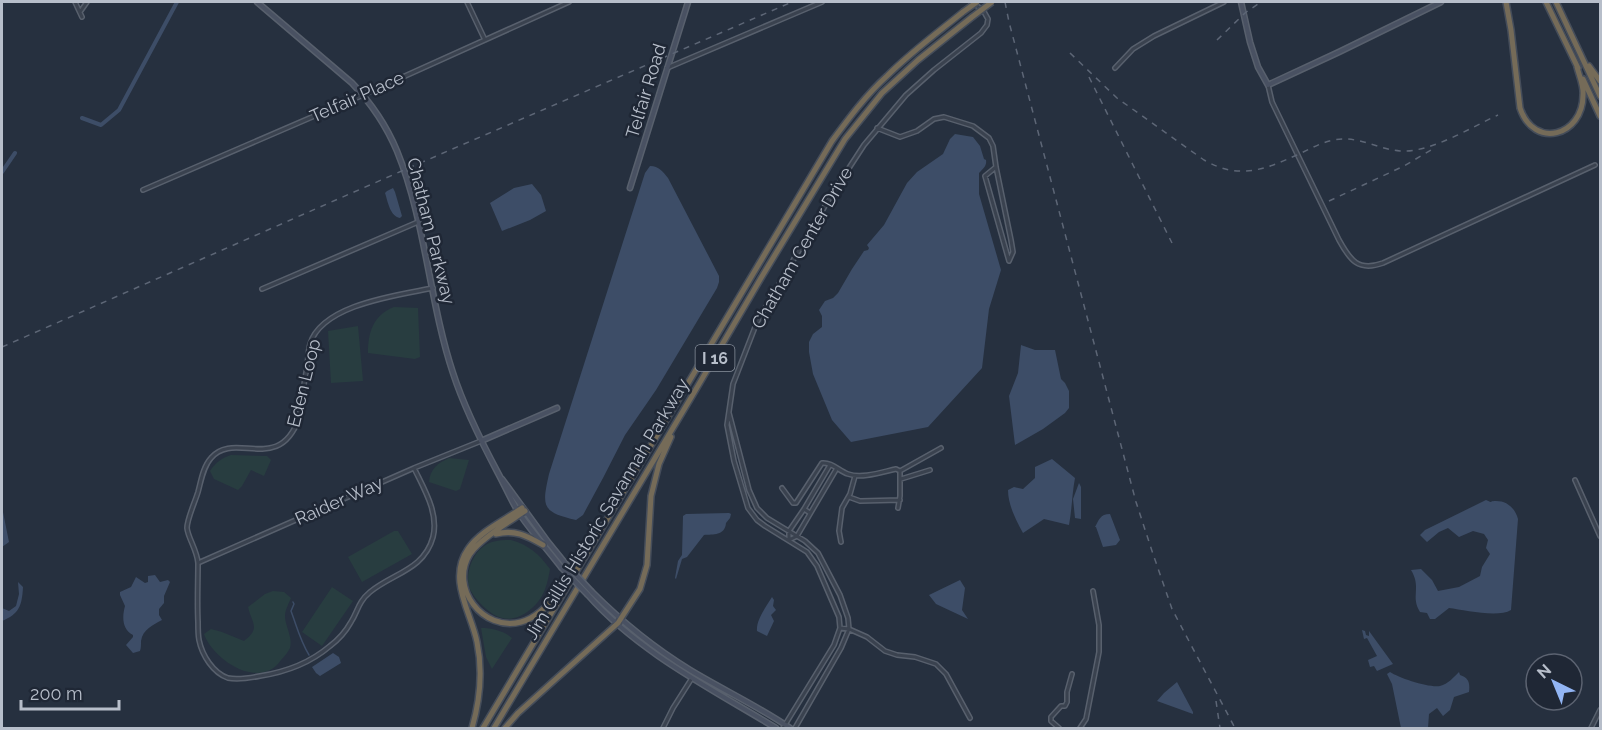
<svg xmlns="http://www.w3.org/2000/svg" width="1602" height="730" font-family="Raleway,sans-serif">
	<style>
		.green { fill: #283d40 }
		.water { fill: #3d4d67 }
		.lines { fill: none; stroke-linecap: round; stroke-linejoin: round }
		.stream { stroke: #3d4d67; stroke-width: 1.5 }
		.canal { stroke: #3d4d67; stroke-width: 4 }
		.street-casing { stroke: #58606d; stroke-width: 6 }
		.secondary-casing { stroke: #58606d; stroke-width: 7 }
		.highway-casing { stroke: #454d5a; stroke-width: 8 }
		.street { stroke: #3a424f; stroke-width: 3 }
		.secondary { stroke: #495162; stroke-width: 4 }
		.highway { stroke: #756b58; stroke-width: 5 }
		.rail { stroke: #5d6676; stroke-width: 1.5; stroke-dasharray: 6 6; stroke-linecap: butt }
		.secondary-bridge-casing { stroke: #58606d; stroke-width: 7; stroke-linecap: butt }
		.highway-bridge-casing { stroke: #454d5a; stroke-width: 8; stroke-linecap: butt }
		.secondary-bridge { stroke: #495162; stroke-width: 4 }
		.highway-bridge { stroke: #756b58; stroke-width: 5 }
		.labels { text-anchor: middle; stroke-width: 5; stroke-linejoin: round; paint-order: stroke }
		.shield { fill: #1f2735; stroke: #89919d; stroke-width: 1.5 }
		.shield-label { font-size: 16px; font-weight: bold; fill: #b7beca }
		.street-label { font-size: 18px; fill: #b7beca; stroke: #1f2735 }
	</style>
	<rect width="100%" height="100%" fill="#26303f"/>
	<!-- green -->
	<path class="green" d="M394,307l24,1 2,49 -5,2 -47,-6c0,-20 5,-38 26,-46z
		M358,326l5,55 -32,2 -3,-52z
		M231,455l36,1 4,4 -7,16 -13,-6 -9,16 -4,4 -24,-11 -4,-8c6,-9 12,-13 21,-16z
		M449,458l20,2 -9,29 -4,2 -27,-9c1,-13 9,-19 20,-24z
		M394,531h4l14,23 -50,28 -14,-25z
		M511,540c18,5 28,14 39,29 -3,18 -7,32 -23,43 -19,13 -33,6 -48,-10 -3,-3 -8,-10 -10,-15 -4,-17 6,-40 23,-45 6,-2 13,-2 19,-2z
		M332,587l21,14 -31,45 -20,-14z
		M273,591l11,1 7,6c-2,5 -6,12 -6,18 0,10 8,21 5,32 -2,4 -6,9 -9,12 -21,31 -68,0 -77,-26l7,-5 11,3 22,9c17,-13 8,-17 4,-34l17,-13z
		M481,628c11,0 23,3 31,10l-20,31 -6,-12z"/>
	<!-- water -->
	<path class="water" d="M955,134l18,3 7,9 4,13 2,1c1,6 -3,9 -7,13v21l22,76 -12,39 -7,59 -54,59 -77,15 -19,-22 -19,-46 -4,-22v-10l4,-8 9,-7v-11l-3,-6 6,-9 8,-3 5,-5 14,-24 12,-18 4,-1 1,-2 -2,-3 17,-20 23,-42 10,-11 26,-18 7,-15z
		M650,166c9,0 13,6 18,12l51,98v6l-2,6 -61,102 -31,45 -22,43 -20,37 -7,5c-35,-8 -34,-14 -27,-46l96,-301z
		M532,184l9,11 5,16 -16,9 -28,11 -12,-28 24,-15z
		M393,188l2,4 7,24 -2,2c-10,-2 -12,-16 -15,-25l2,-2z
		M1021,345l14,5h20l6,29 4,4 4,8v17l-4,5 -22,16 -28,16 -6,-49 9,-23z
		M1052,459l23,19c-3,16 -3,31 -6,47l-25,-6 -21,14c-7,-13 -15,-28 -15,-43l6,-3 9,2 12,-11v-11z
		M1079,483l2,4v32l-6,-1 -2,-19z
		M1486,500c9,4 1,1 10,1 11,0 19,7 22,18l-7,91c-13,8 -47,0 -62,-2l-14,11h-5l-3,-6 -7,-1c-10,-16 2,-24 -9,-42l10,-1 11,11 6,11 21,-4 21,-11 2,-9 8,-13 -4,-6 2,-8 -4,-6 -11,-3 -14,6 -11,-9 -9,4 -12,10 -7,-7 5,-5z
		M2,507l7,35 -7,5z
		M729,513l2,1 -1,4 -4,5c-1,13 -13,11 -22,12l-17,22 -5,2 -6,20 -1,-1 3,-17 4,-6 1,-39 3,-2z
		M1110,514l10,26 -4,5 -13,2 -7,-20h-1c4,-7 5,-13 15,-13z
		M155,575l5,7 8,-2 2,2 -6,14v7l-5,6v6l3,5c-9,5 -19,9 -21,21 0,4 0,7 -1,10l-7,2 -7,-8 7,-8v-2c-11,-6 -11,-18 -8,-29l-5,-11v-3l11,-5 5,-10 9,6 3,-1v-6z
		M960,580l5,8 -3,22 6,9 -32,-15 -7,-9z
		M18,582l5,5c-1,19 -4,27 -21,34v-13l7,3 7,-5 3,-12z
		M772,597l2,3 -1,6 3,4 -5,5 3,6 -7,15 -10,-5c-1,-11 9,-24 15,-34z
		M1362,630l3,1 1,4 3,1v-5l24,33 -16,7 -3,-5 -4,1 -2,-7 9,-4 -10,-18 -3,1z
		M333,653l6,4 2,6 -21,13 -4,-3 -4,-6z
		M1390,672c9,6 39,16 50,14 8,-2 14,-9 19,-14l1,3c9,3 10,8 9,17l-15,5 -4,13 -7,6 -6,-8 -8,6 -1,14h-27l-9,-44 -5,-10z
		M1177,682l16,30v2l-36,-13 7,-8z"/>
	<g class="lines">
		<!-- stream -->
		<path class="stream" d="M293,602l1,2 -3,7c6,16 9,29 18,44"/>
		<!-- canal -->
		<path class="canal" d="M82,118l19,7 18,-15 58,-108
			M2,172l13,-19"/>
		<!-- street casing -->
		<g class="street-casing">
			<path id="street" d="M75,2l7,15
				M467,2l18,38
				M80,12l7,-10
				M667,68l155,-66
				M1115,68l18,-19 21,-13 70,-34
				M1268,85l4,17 67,138c11,20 19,32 44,23l212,-98
				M877,128l23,9 17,-6 17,-12 10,-2 29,9 16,12 4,8 3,21 15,73 2,12 -4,9 -24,-85 11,-9
				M143,190l220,-95 206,-93
				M262,289l156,-67
				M729,413l20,77 8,18 10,10 38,23 13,12 22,42 8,23 1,11 -8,19 -46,80
				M414,468c10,21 25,45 19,69 -9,33 -40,36 -63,55 -12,10 -12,19 -19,30 -5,9 -13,18 -21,24 -20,17 -44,26 -70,30 -10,2 -22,4 -32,2 -15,-5 -26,-23 -29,-38 -1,-5 -1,-12 -1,-18 -1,-20 0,-39 0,-59 -1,-13 -10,-25 -11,-35 0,-9 8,-26 11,-36 3,-11 5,-25 13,-34 23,-28 68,17 88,-40 2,-17 5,-34 8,-51 1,-8 1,-16 3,-23 12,-40 89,-49 123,-56
				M901,479l29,-9
				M1575,480l25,56
				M782,488l11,15h3l26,-40c10,-1 17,8 26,11 14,5 34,-2 48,-5l4,2 41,-23
				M849,497l11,4 40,-1
				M898,508l2,-12v-25
				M804,509l26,-44
				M789,540l8,-4 40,-68
				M789,540v-9l15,-22 6,4
				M841,542l-2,-11 3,-23 8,-14 5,-18
				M198,563l216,-95 67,-27
				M840,628l9,1 18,8 18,14 12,4 18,2 21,7 10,10 24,44
				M663,728l10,-20 19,-30
				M783,728l51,-83 6,-17 -1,-11 -22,-51 -10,-14 -42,-26 -8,-6 -9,-12 -14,-47 -7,-36 6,-41 24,-62 75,-128 32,-49 42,-50 28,-25 47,-37 6,-8 1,-6 -5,-9 -12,-8
				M1059,728l-8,-7v-4l10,-11h4l2,-4v-10l5,-18
				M1080,728l6,-9 13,-67v-27l-6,-34
				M1591,728l9,-18"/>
		</g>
		<!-- secondary casing -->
		<g class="secondary-casing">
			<path id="secondary" d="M257,2l95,81c18,19 35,44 45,68 29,71 32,150 56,222 11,34 28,68 45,100 7,13 13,27 21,40 13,19 28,36 42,54
				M1241,2l9,40 8,25 10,18 71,-33 102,-50
				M630,188l58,-186
				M481,441l76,-33
				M502,479l46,63 17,21
				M592,592c29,29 62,56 98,78 33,20 68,36 100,58
				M588,595c50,57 124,94 188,133"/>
		</g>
		<!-- highway casing -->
		<g class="highway-casing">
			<path id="highway" d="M1506,2l5,28 9,78c14,42 63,28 63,-13 1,-9 -4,-20 -6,-28
				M1546,2l32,66
				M1556,2l44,94
				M1589,66l11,15
				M1583,79l17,37
				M525,511c-16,11 -45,28 -55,43 -21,34 13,78 51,68 19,-5 30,-22 43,-35
				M496,534c19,-5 31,2 47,11
				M472,728c8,-28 11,-57 5,-86 -6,-30 -30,-63 -9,-93 12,-18 37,-29 54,-41
				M483,728l349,-587c17,-23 34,-46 55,-65 23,-23 50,-43 76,-64
				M494,728l198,-332 69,-118 84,-139 37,-46 36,-33 54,-43
				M505,728l13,-15 100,-90 22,-34 7,-24 4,-69 8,-32 12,-27"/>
		</g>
		<!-- street -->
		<use href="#street" class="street"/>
		<!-- secondary -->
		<use href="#secondary" class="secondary"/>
		<!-- highway -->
		<use href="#highway" class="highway"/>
		<!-- rail -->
		<path class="rail" d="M1005,2l4,20 127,480 16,49 20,58 63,119
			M1217,40l28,-27 16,-11
			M1070,53l47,45 87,62c35,20 60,10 95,-6 11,-5 21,-11 34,-14 24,-5 44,9 67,11 30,2 70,-23 98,-36
			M1089,77l83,166
			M1329,201l75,-35 27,-16
			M2,347l402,-177 388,-168
			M1216,701l4,27"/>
		<!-- secondary-bridge casing -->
		<g class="secondary-bridge-casing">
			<path id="secondary-bridge" d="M565,563l27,29
				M561,567l27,28"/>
		</g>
		<!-- highway-bridge casing -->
		<g class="highway-bridge-casing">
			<path id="highway-bridge" d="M963,12l14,-10
				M972,17l20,-15"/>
		</g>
		<!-- secondary-bridge -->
		<use href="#secondary-bridge" class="secondary-bridge"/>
		<!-- highway-bridge -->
		<use href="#highway-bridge" class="highway-bridge"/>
	</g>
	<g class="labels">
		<!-- shield labels -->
		<rect class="shield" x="695.5" y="345" width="39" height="26" rx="4.5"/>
		<g class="shield-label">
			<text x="715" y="364">I 16</text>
		</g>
		<!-- street labels -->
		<g class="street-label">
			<text transform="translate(646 91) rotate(-73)" y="6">Telfair Road</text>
			<text transform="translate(357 97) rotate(-24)" y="6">Telfair Place</text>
			<text transform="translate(431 231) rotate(76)" y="6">Chatham Parkway</text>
			<text transform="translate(802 248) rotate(-60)" y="6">Chatham Center Drive</text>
			<text transform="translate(304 383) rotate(-76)" y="6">Eden Loop</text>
			<text transform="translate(339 501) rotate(-24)" y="6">Raider Way</text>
			<text transform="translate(607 509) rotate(-59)" y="6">Jim Gillis Historic Savannah Parkway</text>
		</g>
	</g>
	<!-- border -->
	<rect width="1602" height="730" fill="none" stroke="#b7beca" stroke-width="6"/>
	<!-- north arrow -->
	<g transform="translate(1554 682) rotate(317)"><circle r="28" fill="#1f2735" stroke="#5c6371" stroke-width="1.5"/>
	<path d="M0-4.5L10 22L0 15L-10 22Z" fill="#92b5f4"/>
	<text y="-9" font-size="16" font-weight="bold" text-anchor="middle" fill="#b7beca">N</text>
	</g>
	<!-- scale -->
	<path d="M21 700v9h98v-9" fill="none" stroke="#b7beca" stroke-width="3"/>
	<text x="30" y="700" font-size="18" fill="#b7beca" stroke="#1f2735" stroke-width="4.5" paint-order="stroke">200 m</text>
</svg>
